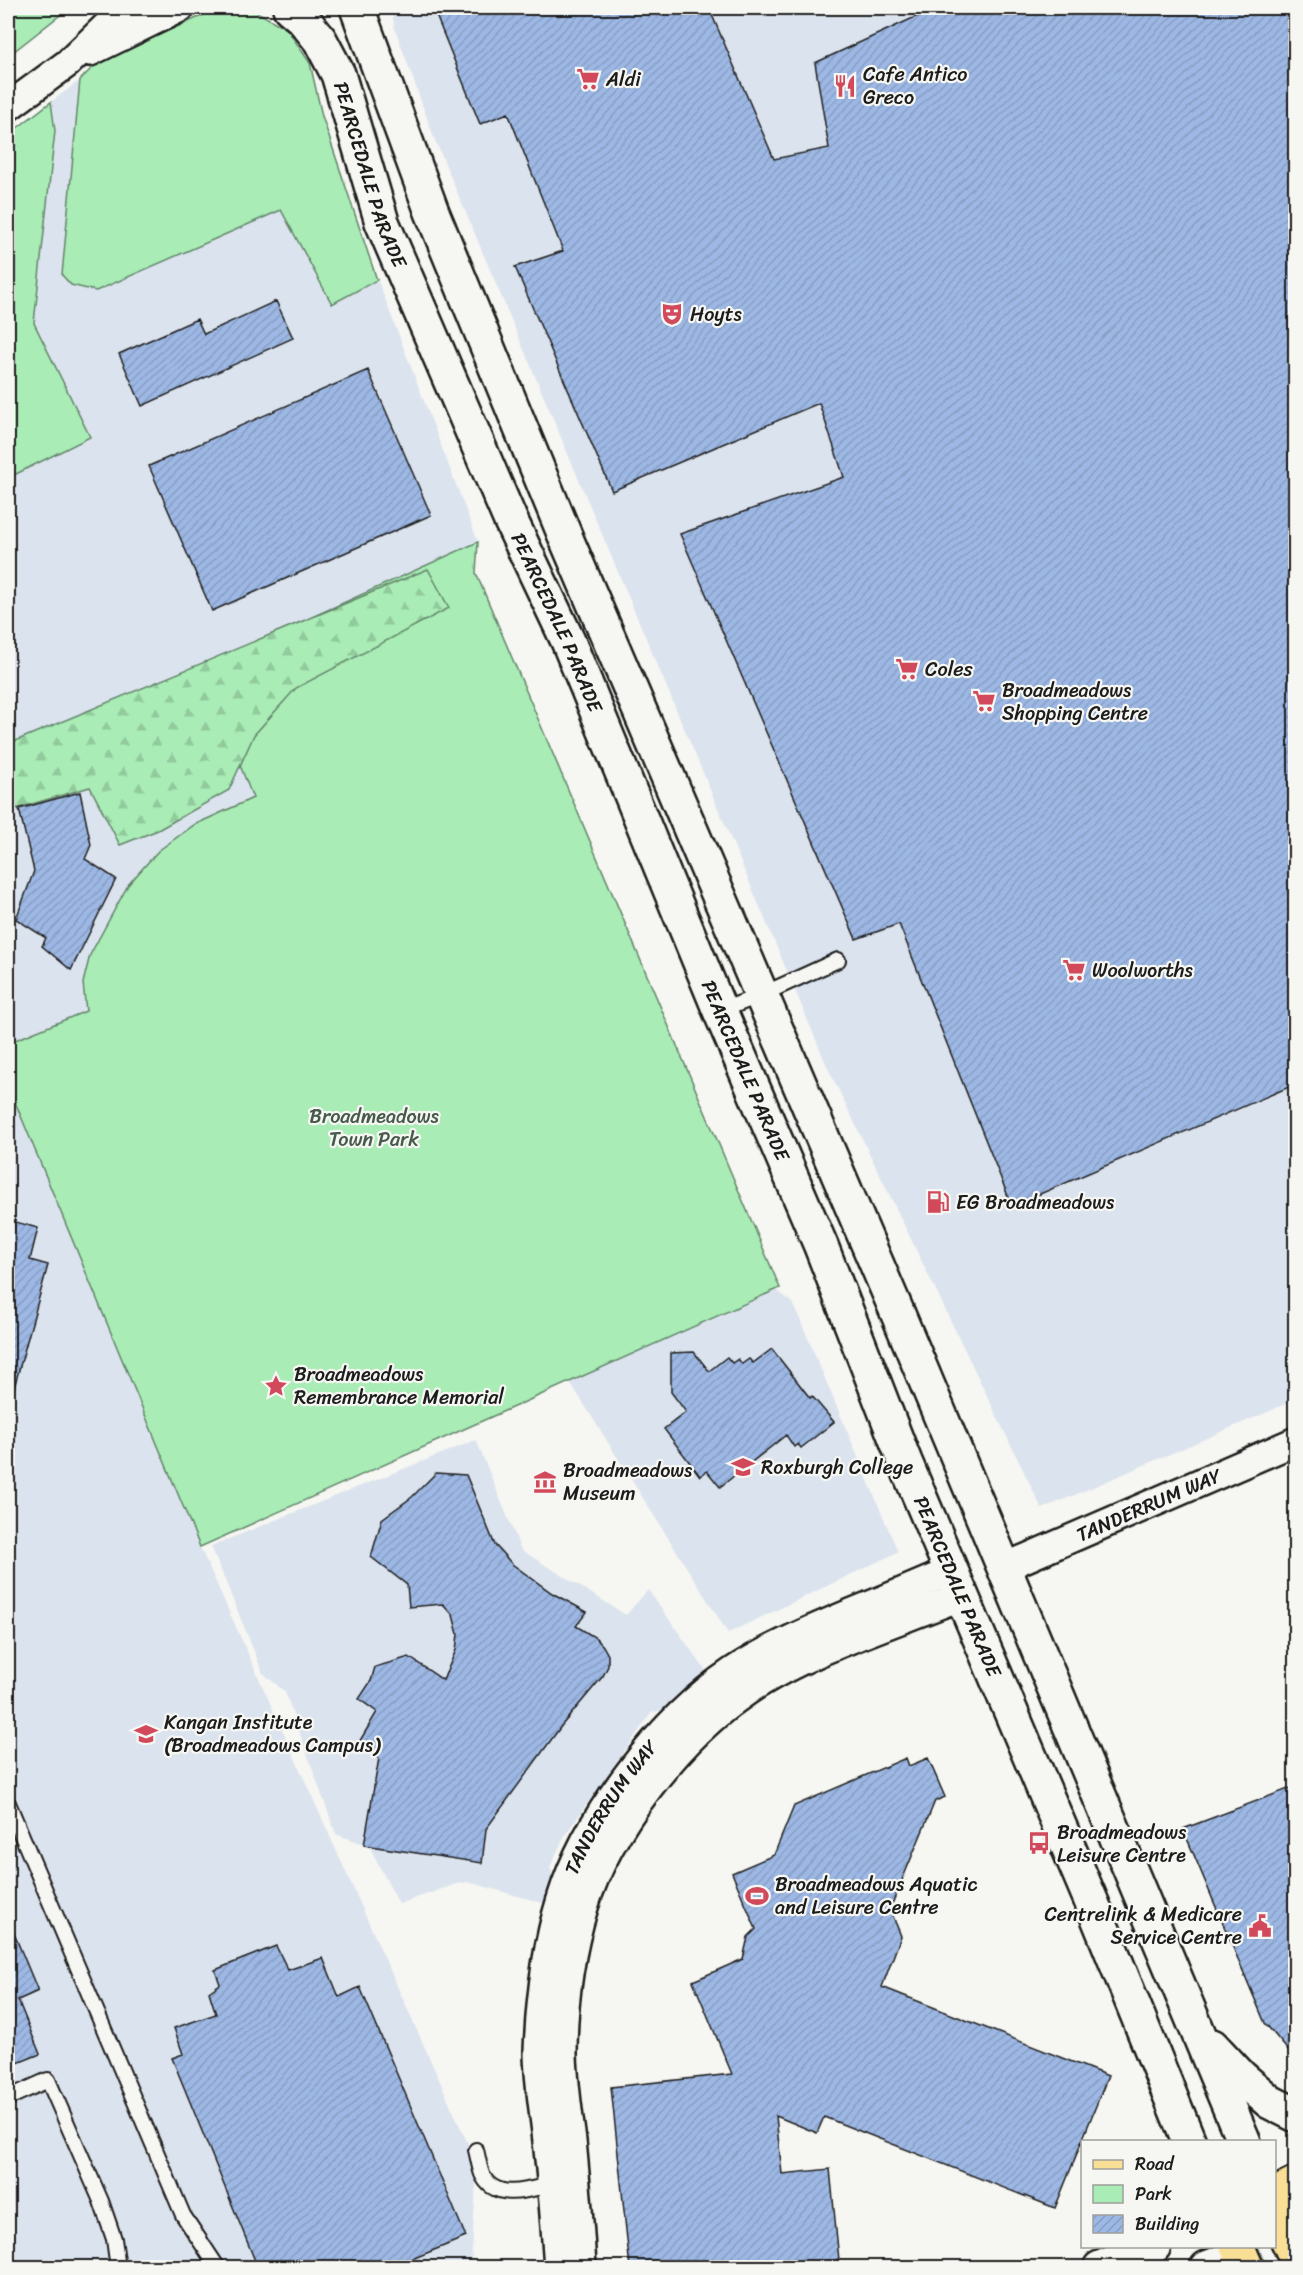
<svg xmlns="http://www.w3.org/2000/svg" width="1303" height="2275" font-family="Sriracha,sans-serif">
	<style>
		.built { fill: #dbe3ee }
		.green { fill: #a9ecb6; stroke: #628469; stroke-width: 1.5 }
		.forest { fill: url(#forest-firs); stroke: #628469; stroke-width: 1.5 }
		.building { fill: url(#building-hatch); stroke: #1c1c1c; stroke-width: 1.5 }
		.lines { fill: none; stroke-linecap: round; stroke-linejoin: round }
		.lane-casing { stroke: #1c1c1c; stroke-width: 18 }
		.street-casing { stroke: #1c1c1c; stroke-width: 32 }
		.secondary-casing { stroke: #1c1c1c; stroke-width: 38 }
		.primary-casing { stroke: #1c1c1c; stroke-width: 38 }
		.lane { stroke: #f6f6f2; stroke-width: 14 }
		.street { stroke: #f6f6f2; stroke-width: 27 }
		.secondary { stroke: #f6f6f2; stroke-width: 33 }
		.primary { stroke: #f9df96; stroke-width: 33 }
		.labels { text-anchor: middle; stroke-width: 4.5; stroke-linejoin: round; paint-order: stroke }
		.poi-label { font-size: 20px; fill: #1c1c1c; stroke: #f6f6f2; text-anchor: start }
		.street-label { font-size: 20px; fill: #1c1c1c; stroke: #f6f6f2 }
		.park-label { font-size: 20px; fill: #465a4a; stroke: #f6f6f2 }
	</style>
	<defs>
		<pattern id="forest-firs" width="22" height="20" patternUnits="userSpaceOnUse" patternTransform="scale(1.5)"><rect width="22" height="20" fill="#a9ecb6"/><path d="M5 1l3.5 6h-7zM16 11l3.5 6h-7z" fill="#91ca9c"/></pattern>
		<pattern id="building-hatch" width="6" height="6" patternUnits="userSpaceOnUse" patternTransform="scale(1.5)"><rect width="6" height="6" fill="#9db8e4"/><path d="M-1 1l2-2M0 6l6-6M5 7l2-2" fill="none" stroke="#879ec3"/></pattern>
	</defs>
	<rect width="100%" height="100%" fill="#f6f6f2"/>
	<filter id="ink" filterUnits="userSpaceOnUse"><feTurbulence type="fractalNoise" baseFrequency=".0167" numOctaves="2"/><feDisplacementMap in="SourceGraphic" scale="12" xChannelSelector="R" yChannelSelector="G"/><feConvolveMatrix kernelMatrix="1 2 1 2 8 2 1 2 1" color-interpolation-filters="sRGB"/></filter>
	<g filter="url(#ink)">
		<!-- built -->
		<path class="built" d="M391,8h904v1392l-253,109 -214,-441 -395,-933 -38,-107z
			M161,42l158,85 159,415 -277,125 52,131 -59,27 -36,26 -48,70 -20,34 -7,28 3,28 -78,32v-908l72,-55z
			M8,1085l192,462 277,617 -6,103h-463z
			M773,1287l20,16 105,249 -170,81 -158,-251z
			M476,1440l45,110 105,65 22,-25 61,85 -32,33 -25,4 -87,123 -15,32 5,15 -12,21 -75,-21 -12,2 -57,20 -30,-58 -33,-12 -51,-142 -22,-19 -52,-127z"/>
		<!-- green -->
		<path class="green" d="M8,8h61l-61,48z
			M219,8h31l37,21 23,34 12,53 55,164 -45,24 -51,-94 -185,81 -25,-6 -9,-10 18,-195 17,-17z
			M51,102l4,29 -21,192 56,114 -82,41v-343z
			M478,542l-2,31 304,715 -580,259 -192,-462v-42l78,-32 -3,-28 7,-28 38,-70 30,-34 36,-26 59,-27 -52,-131z"/>
		<!-- forest -->
		<path class="forest" d="M428,569l21,39 -153,80 -42,47 -25,55 -71,40 -38,15 -30,-58 -75,22 -7,-65z"/>
		<!-- building -->
		<path class="building" d="M433,8h276l65,151 55,-11 -14,-85 120,-55h361v1076l-284,122 -113,-282 -43,15 -176,-405 164,-57 -25,-74 -207,88 -97,-224 48,-16 -55,-138 -28,11z
			M276,301l17,37 -151,68 -23,-52 78,-35 7,15z
			M368,370l63,145 -219,96 -63,-145z
			M80,792l11,53 -6,14 31,20 -45,91 -29,-24 4,-8 -30,-19 18,-48 -15,-62z
			M8,1220l30,8 -8,32 18,5 -34,123 -6,-1z
			M772,1349l38,49 2,-2 22,26 -33,26 -3,-4 -4,3 -8,-12 -66,52 -13,-16 -7,5 -36,-47 22,-17 -15,-20v-39l23,-1 15,19 18,-14 5,6 6,-4 4,5 7,-5 4,4z
			M436,1473l30,2 29,70 17,19 40,29 35,19 -11,14 20,12 7,8 5,9v11l-5,10 -41,49 -76,104 -4,34 -118,-18 15,-87 -21,-14 19,-32 -18,-13 12,-18 4,-14 34,-10 34,23 13,-30 2,-16 -5,-19 -10,-11 -34,3 -2,-22 -36,-28 11,-38 30,-22z
			M906,1758l3,8 19,-8 17,39 -10,4 -45,108 11,27 -19,51 226,89 -53,132 -231,-91 -7,16 -41,-17 6,58 48,-5 9,91 -47,5v3h-162l-19,-181 121,-13 -39,-93 50,-22 5,-22 8,-8 -24,-56 42,-18 20,-49z
			M1296,1786v274l-31,-37 -82,-194z
			M8,1919l30,72 -20,9 22,54 -32,13z
			M276,1946l12,24 35,-12 16,39 21,-10 106,250 -76,31h-132l-86,-210 11,-4 -9,-26 42,-14 -7,-22 11,-8 -5,-14z"/>
		<g class="lines">
			<!-- lane casing -->
			<g class="lane-casing">
				<path id="lane" d="M720,1011l41,-16 77,-35
					M8,1803l175,412 35,53
					M8,2098l40,-18 53,121 13,38 4,29
					M476,2150c2,7 3,16 6,24 12,28 47,16 70,10"/>
			</g>
			<!-- street casing -->
			<g class="street-casing">
				<g id="street">
					<path d="M90,52l90,-44"/>
					<path d="M8,107l60,-44 57,-55"/>
					<path id="s1" d="M1003,1568l293,-127"/>
					<path id="s2" d="M558,2268c-3,-43 -6,-85 -11,-127 -3,-29 -9,-60 -9,-90 2,-50 8,-104 23,-152 25,-82 100,-180 172,-228 35,-23 75,-40 113,-56 35,-14 70,-29 105,-44"/>
					<path d="M582,2268c-2,-43 -6,-85 -10,-127 -4,-29 -8,-57 -9,-86 0,-48 7,-102 21,-148 24,-78 95,-169 162,-215 60,-41 147,-68 216,-96"/>
				</g>
			</g>
			<!-- secondary casing -->
			<g class="secondary-casing">
				<g id="secondary">
					<path id="s3" d="M290,8l13,11 17,21 18,34 44,148 128,297 58,122 152,370 101,235 84,216 187,441 97,239"/>
					<path d="M357,8l75,204 136,331 327,764 349,835"/>
					<path d="M1212,2046l29,31 29,25 26,13"/>
					<path d="M1100,2268l54,-22"/>
					<path d="M1207,2268l34,-13"/>
				</g>
			</g>
			<!-- primary casing -->
			<g class="primary-casing">
				<path id="primary" d="M1274,2195l22,-11
					M1274,2211l22,47
					M1237,2246l10,22"/>
			</g>
			<!-- lane -->
			<use href="#lane" class="lane"/>
			<!-- street -->
			<use href="#street" class="street"/>
			<!-- secondary -->
			<use href="#secondary" class="secondary"/>
			<!-- primary -->
			<use href="#primary" class="primary"/>
		</g>
	</g>
	<!-- icons -->
	<defs>
		<g id="supermarket-bare" transform="scale(1.8)"><path d="M-6-5.5h2.5l.6 2H6L4.5 2H-2.5L-4.4-4H-6ZM-1.5 3.2a1.3 1.3 0 1 0 .1 0ZM3 3.2a1.3 1.3 0 1 0 .1 0Z" fill="#d1495b" stroke="#f6f6f2" stroke-width="2.5" paint-order="stroke"/></g>
		<g id="restaurant-bare" transform="scale(1.8)"><path d="M-5-6h1v4h1v-4h1v4h1v-4h1v5L-1.5 .5V6h-2V.5L-5-1ZM5-6V6H3V1.5H1.5Q1.5-4 5-6Z" fill="#d1495b" stroke="#f6f6f2" stroke-width="2.5" paint-order="stroke"/></g>
		<g id="theatre-bare" transform="scale(1.8)"><path d="M-5-5.5Q0-4 5-5.5V0Q5 5 0 6Q-5 5-5 0ZM-3.3-2.5H-1v1.5H-3.3ZM1-2.5H3.3v1.5H1ZM-2.8 1Q0 5.5 2.8 1Z" fill="#d1495b" stroke="#f6f6f2" stroke-width="2.5" paint-order="stroke"/></g>
		<g id="fuel-bare" transform="scale(1.8)"><path d="M-5.5-6h7V0h2V4h1.3V-2.5L3-4.5l.8-.8L6-3V5H2.5V1h-1V6h-7ZM-4.2-4.7v3.2H.2V-4.7Z" fill="#d1495b" stroke="#f6f6f2" stroke-width="2.5" paint-order="stroke"/></g>
		<g id="sight-bare" transform="scale(1.8)"><path d="M0-6L1.8-2.2L6-1.7L2.9 1.2L3.7 5.4L0 3.3L-3.7 5.4L-2.9 1.2L-6-1.7L-1.8-2.2Z" fill="#d1495b" stroke="#f6f6f2" stroke-width="2.5" paint-order="stroke"/></g>
		<g id="school-bare" transform="scale(1.8)"><path d="M0-5L7-2L0 1L-7-2ZM-4 1L0 2.5L4 1V4Q0 6-4 4Z" fill="#d1495b" stroke="#f6f6f2" stroke-width="2.5" paint-order="stroke"/></g>
		<g id="museum-bare" transform="scale(1.8)"><path d="M0-6L6-3V-2H-6V-3ZM-5-1h2V3h-2ZM-1-1h2V3h-2ZM3-1h2V3H3ZM-6 4H6V6H-6Z" fill="#d1495b" stroke="#f6f6f2" stroke-width="2.5" paint-order="stroke"/></g>
		<g id="university-bare" transform="scale(1.8)"><path d="M0-5L7-2L0 1L-7-2ZM-4 1L0 2.5L4 1V4Q0 6-4 4Z" fill="#d1495b" stroke="#f6f6f2" stroke-width="2.5" paint-order="stroke"/></g>
		<g id="bus-bare" transform="scale(1.8)"><path d="M-5-6H5V4H4V6H2V4H-2V6H-4V4H-5ZM-3.5-4V0h7V-4ZM-3.5 1.2v1.5H-2V1.2ZM2 1.2v1.5H3.5V1.2Z" fill="#d1495b" stroke="#f6f6f2" stroke-width="2.5" paint-order="stroke"/></g>
		<g id="stadium-bare" transform="scale(1.8)"><path d="M0-5a6.5 5 0 1 0 0 10a6.5 5 0 1 0 0-10ZM-3.5-1.8h7v3.6h-7Z" fill="#d1495b" stroke="#f6f6f2" stroke-width="2.5" paint-order="stroke"/></g>
		<g id="civic-bare" transform="scale(1.8)"><path d="M-.6-6.5H3V-4.5H.6V-3L4-1V1h2V6H-6V1h2V-1L-.6-3ZM-1.2 2.5V6h2.4V2.5Z" fill="#d1495b" stroke="#f6f6f2" stroke-width="2.5" paint-order="stroke"/></g>
	</defs>
	<g fill-rule="evenodd">
		<use href="#supermarket-bare" x="588" y="79"/>
		<use href="#restaurant-bare" x="845" y="86"/>
		<use href="#theatre-bare" x="672" y="314"/>
		<use href="#supermarket-bare" x="907" y="669"/>
		<use href="#supermarket-bare" x="984" y="701"/>
		<use href="#supermarket-bare" x="1074" y="970"/>
		<use href="#fuel-bare" x="938" y="1202"/>
		<use href="#sight-bare" x="276" y="1386"/>
		<use href="#school-bare" x="743" y="1467"/>
		<use href="#museum-bare" x="545" y="1482"/>
		<use href="#university-bare" x="146" y="1734"/>
		<use href="#bus-bare" x="1039" y="1843"/>
		<use href="#stadium-bare" x="757" y="1896"/>
		<use href="#civic-bare" x="1260" y="1926"/>
	</g>
	<g class="labels">
		<!-- poi labels -->
		<g class="poi-label">
			<text x="863" y="81">Cafe Antico<tspan x="863" dy="23">Greco</tspan></text>
			<text x="606" y="86">Aldi</text>
			<text x="690" y="321">Hoyts</text>
			<text x="925" y="676">Coles</text>
			<text x="1002" y="697">Broadmeadows<tspan x="1002" dy="23">Shopping Centre</tspan></text>
			<text x="1092" y="977">Woolworths</text>
			<text x="956" y="1209">EG Broadmeadows</text>
			<text x="294" y="1381">Broadmeadows<tspan x="294" dy="23">Remembrance Memorial</tspan></text>
			<text x="761" y="1474">Roxburgh College</text>
			<text x="563" y="1477">Broadmeadows<tspan x="563" dy="23">Museum</tspan></text>
			<text x="164" y="1729">Kangan Institute<tspan x="164" dy="23">(Broadmeadows Campus)</tspan></text>
			<text x="1057" y="1839">Broadmeadows<tspan x="1057" dy="23">Leisure Centre</tspan></text>
			<text x="775" y="1891">Broadmeadows Aquatic<tspan x="775" dy="23">and Leisure Centre</tspan></text>
			<text x="1242" y="1921" text-anchor="end">Centrelink &amp; Medicare<tspan x="1242" dy="23">Service Centre</tspan></text>
		</g>
		<!-- street labels -->
		<g class="street-label">
			<text dy="7" stroke="none"><textPath href="#s3" startOffset="188">PEARCEDALE PARADE</textPath></text>
			<text dy="7" stroke="none"><textPath href="#s3" startOffset="674">PEARCEDALE PARADE</textPath></text>
			<text dy="7" stroke="none"><textPath href="#s3" startOffset="1160">PEARCEDALE PARADE</textPath></text>
			<text dy="7" stroke="none"><textPath href="#s1" startOffset="159">TANDERRUM WAY</textPath></text>
			<text dy="7" stroke="none"><textPath href="#s3" startOffset="1718">PEARCEDALE PARADE</textPath></text>
			<text dy="7" stroke="none"><textPath href="#s2" startOffset="477">TANDERRUM WAY</textPath></text>
		</g>
		<!-- park labels -->
		<g class="park-label">
			<text x="374" y="1123">Broadmeadows<tspan x="374" dy="23">Town Park</tspan></text>
		</g>
	</g>
	<!-- margin -->
	<rect width="1303" height="2275" fill="none" stroke="#f6f6f2" stroke-width="30"/>
	<rect x="15" y="15" width="1273" height="2245" fill="none" stroke="#1c1c1c" stroke-width="2" filter="url(#ink)"/>
	<!-- legend -->
	<rect x="1081" y="2140" width="195" height="108" fill="#f6f6f2" stroke="#9f9f9c" stroke-width="1.5"/>
	<rect x="1093" y="2160" width="30" height="9" fill="#f9df96" stroke="#9f9f9c" stroke-width="1.5"/>
	<text x="1135" y="2170" font-size="18" fill="#1c1c1c">Road</text>
	<rect x="1093" y="2185" width="30" height="18" fill="#a9ecb6" stroke="#9f9f9c" stroke-width="1.5"/>
	<text x="1135" y="2200" font-size="18" fill="#1c1c1c">Park</text>
	<rect x="1093" y="2215" width="30" height="18" fill="url(#building-hatch)" stroke="#9f9f9c" stroke-width="1.5"/>
	<text x="1135" y="2230" font-size="18" fill="#1c1c1c">Building</text>
</svg>
